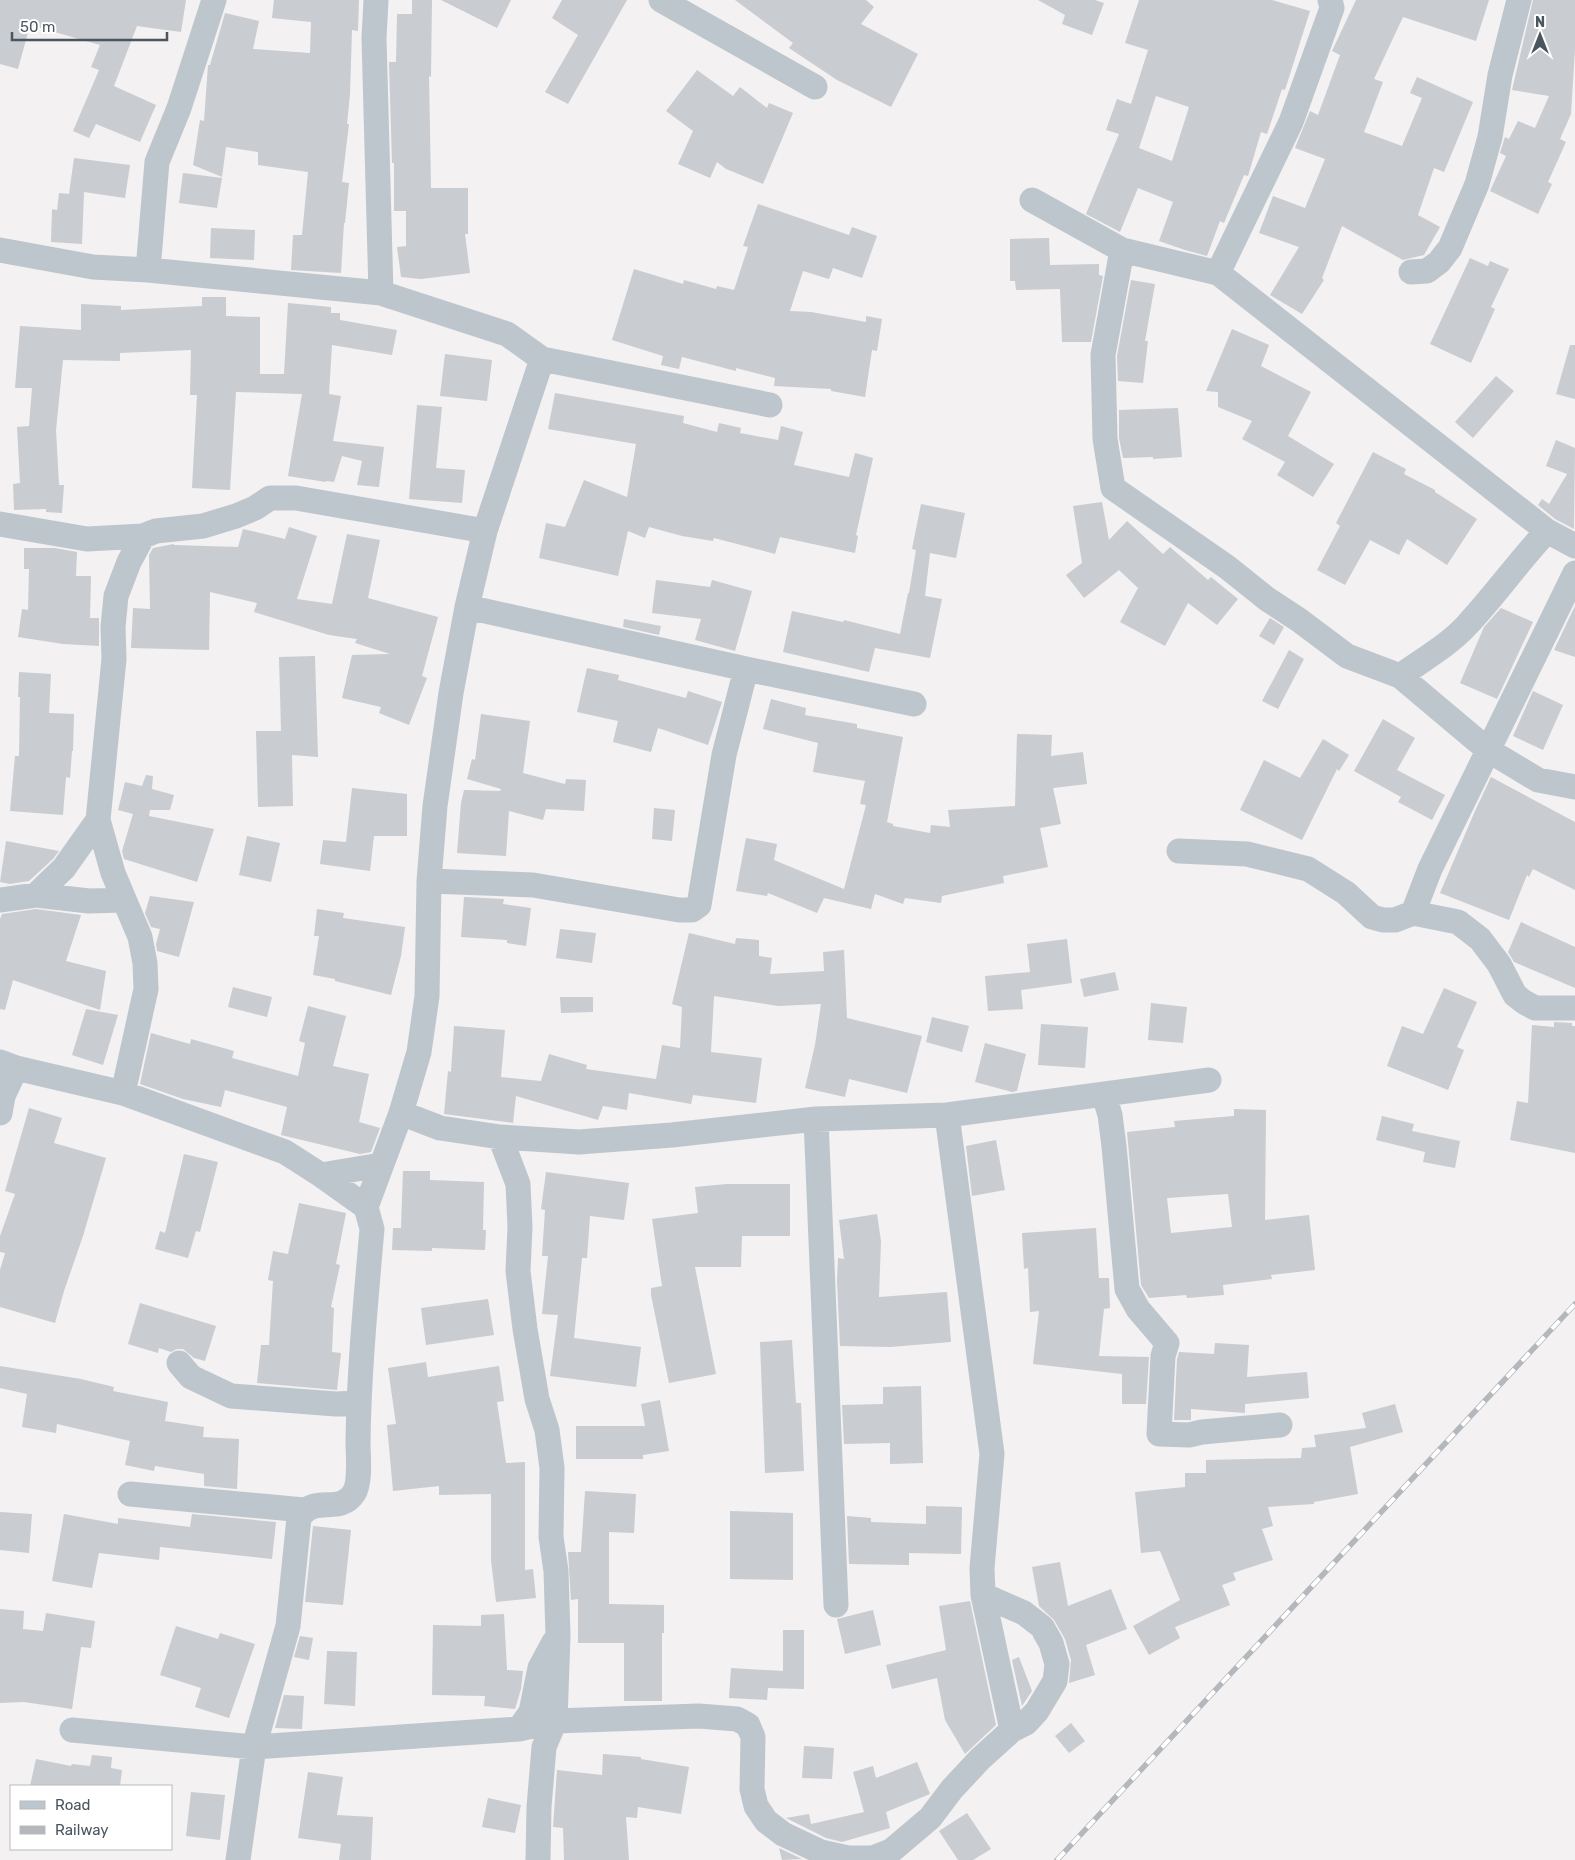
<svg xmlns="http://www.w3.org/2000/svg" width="1575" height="1860" font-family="Rubik,sans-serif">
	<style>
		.building { fill: #c9ccd0; fill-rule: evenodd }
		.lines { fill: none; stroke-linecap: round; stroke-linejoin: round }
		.minor { stroke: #bec6cd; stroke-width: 25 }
		.rail-casing { stroke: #b4b7bb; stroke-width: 5.5 }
		.rail { stroke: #fff; stroke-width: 4; stroke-dasharray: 11; stroke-linecap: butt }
	</style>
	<rect width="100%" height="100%" fill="#f3f1f1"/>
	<!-- building -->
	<path class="building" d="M0,0h186l-5,32 -44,-6 -23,60 42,19 -16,37 -44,-18 -7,14 -16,-7 26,-61 -8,-3 9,-22 -70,-20 -12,44 -18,-5z
		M274,0h85l-1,31 -6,-1 -2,64 -3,30h2l-7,58 7,1 -4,40h-1l-3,50 -50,-3 2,-35h9l6,-63 -50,-7v-13l-32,-5 -4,30 -29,-12 7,-45 4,1 4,-56h2l15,-52 34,8 -6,28 57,4 1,-31 -39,-4z
		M412,0h20l-1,77 -2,-1 2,112h37v46h-3l5,39 -49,6 -20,-2 -4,-30 9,-1v-35h-12v-48h-2l-3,-101h7l1,-48h15z
		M441,0h70l-14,28z
		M562,0h65l-59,104 -23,-12 33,-57 -26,-17z
		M735,0h131l8,7 -13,17 57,30 -27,53 -54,-27 -48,-32 4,-5z
		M1038,0h57l9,3 -12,32 -30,-11 3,-9z
		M1139,0h133l38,11 -25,79 -3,-1 -15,45 -6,-2 -13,44 -4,-1 -20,48 -4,-2 -13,35 -22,-6 -26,-9 14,-39 -35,-14 -18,44 -34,-18 33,-80 -13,-4 11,-31 14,5 17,-54 -23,-7zM1156,96l33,11 -17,54 -33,-13z
		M1356,0h133l-13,41 -73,-24 -29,62 9,3 -19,50 38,14 20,-48 -12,-5 7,-16 56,25 -29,70 -10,-4 -16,47 22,12 -16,28 -21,5 -61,-34 -20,52 2,2 -22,34 -32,-19 29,-48 -40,-14 14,-37 32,12 20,-49 -30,-11 15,-37 8,4 22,-60 -8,-4z
		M1533,0h42v49l-4,65 -11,25 6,3 -18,40 4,2 -14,30 -48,-23 16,-35 -6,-3 5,-16 4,2 9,-18 17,7 14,-32 -37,-6z
		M697,70l36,26 7,-9 27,21 2,-5 24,10 -30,71 -37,-15 -9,-7 -7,16 -32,-14 15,-33 -27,-20z
		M74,158l56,7 -5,33 -41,-6 -2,52 -31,-2 1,-33 5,1 2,-17 10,1z
		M183,173l39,5 -5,30 -38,-5z
		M758,204l91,31 3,-8 25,9 -15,42 -29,-10 -4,11 -26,-8 -13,40 21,1 55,10v-6l16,3 -5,32 -5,-1 -7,47 -34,-6v-2l-57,-3 1,-8 -39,-10v3l-54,-14 -3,12 -18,-4 2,-9 -51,-16 22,-71 49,15 1,-4 32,9 1,-3 17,4 14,-43 -5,-1z
		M211,228l44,2 -1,30 -44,-2z
		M1049,238l1,27 49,-1v11l4,1 -12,66h-29l-2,-53 -44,1 -1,-9h-5v-42z
		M1470,258l18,8 2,-5 19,8 -18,38 4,2 -24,54 -41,-19z
		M1131,280l24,4 -10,57h3l-5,42 -25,-2 -1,-25z
		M202,297h24v19l34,1v57h24l4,-71 43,4v6h9v7l57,10 -5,25 -60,-10 -3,49 12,2 -8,45 51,6 -5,40 -22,-2 5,-24 -20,-5 -8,26 -8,-1v1l-38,-6 14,-82 -66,-2 -6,98 -38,-2 5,-93h-7l1,-45 -71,3v8l-57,-1 -7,70 3,55h5l-2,28 -16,-1v-3l-32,1 -1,-26 7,-1 -3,-56 12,-1 3,-38h-17l5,-62 61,4v-26l40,2v4l81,-4z
		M1232,329l37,16 -8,21 50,26 -23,44 46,28 -21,33 -36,-22 8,-13 -43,-23 10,-18 -34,-14v-15l-12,-1z
		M1570,345h5v54l-19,-5z
		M445,354l47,6 -5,41 -47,-5z
		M1496,376l18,15 -41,47 -18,-16z
		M555,393l129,23 -1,7 34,9 2,-9 22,5 -1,5 38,7 3,-14 22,6 -9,33 55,12 6,-24 18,5 -17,77 2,1 -3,17 -75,-16 -5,17 -61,-16 -1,3 -31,-5 -33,-9 -4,11 -17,-7 -10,45 -79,-18 7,-35 19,4 19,-47 43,17 9,-53 -88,-15z
		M417,405l25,2 -6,61 29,2 -3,33 -53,-4z
		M1178,408l4,49 -29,2v-2l-30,1 -4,-20v-28z
		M1556,440l19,8 -1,81 -19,-10 -17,-14 4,-6 7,5 18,-30 -21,-8z
		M1373,452l33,17 -2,5 31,16v2l42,27 -30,46 -40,-26 -8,16 -29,-15 -25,45 -28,-15 23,-44 -4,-3z
		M1102,502l7,38 18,-19 36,33 7,-7 38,33 3,-3 27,22 -21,26 -29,-22 -23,43 -45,-24 18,-34 -19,-18 -35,28 -18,-23 16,-12 -9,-57z
		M921,504l44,9 -9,45 -26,-5 -5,43 17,3 -12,59 -55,-10 -6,24 -86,-20 9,-41 51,11 1,-2 56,14 8,-41h1l7,-43 -4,-1z
		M289,527l28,9 -20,63 35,5 15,-70 33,6 -12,58 70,19 -16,59 5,2 -18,47 -30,-12 2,-6 -39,-9 10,-43 38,-1 -35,-11 2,-4 -28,-4 -75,-23 3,-9 -47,-11 -1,58 -78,-2 2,-40 17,1 -1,-54 4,-7 21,-4v1l64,2 5,-18 42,10z
		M24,548h31l22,4 -1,24h15l-1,42h9v28l-36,-2 -45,-7 4,-28 6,1 1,-41h-5z
		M656,580l54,7 2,-7 40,11 -17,60 -40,-11 6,-21 -49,-6z
		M1575,606v51l-21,-7z
		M1501,608l32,14 -36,77 -37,-16 24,-56z
		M1270,618l14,9 -10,18 -15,-9z
		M624,619l37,7 -2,9 -36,-8z
		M1289,650l15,9 -26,50 -16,-8z
		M315,656l3,101 -26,-2 1,51 -35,1 -2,-76h25l-2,-74z
		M587,668l32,7 -1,5 68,18 2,-7 34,11 -14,43 -50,-17 -7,24 -38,-10 5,-21 -41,-9z
		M19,672l32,2 -2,39 25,1 -1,37h-1l-2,27 -4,-1 -3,38 -53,-4 5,-55h4l1,-59h-2z
		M1533,691l30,14 -20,45 -30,-14z
		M771,699l35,9 -1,7 52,9v4l46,9 -16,85 6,2v2l37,7 1,-8 19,2 -2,-17 67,-4 2,-72 35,1 -1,21 32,-4 4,32 -34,4 8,36 -21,4 8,39 -45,9 1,7 -62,13 -1,7 -36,-5 -2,6 -28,-10 -4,15 -47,-11 -7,15 -49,-20 -1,3 -31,-5 10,-53 31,6 -3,16 70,29 22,-84 -6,-1 5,-23 -52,-9 5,-29 -55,-14z
		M481,714l49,7 -7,52 42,11 1,-5 20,1 -2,31 -38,-2 -3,11 -34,-9 -3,45 -49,-3 4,-50 3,-13 36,1 1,-2 -34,-10 5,-20 3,1z
		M1383,719l32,19 -18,32 48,25 -13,25 -34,-18 3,-5 -47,-26z
		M1323,739l26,16 -10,16 -2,-2 -35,71 -62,-30 24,-50 36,18z
		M146,775l7,1 -1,13 22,6 -4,15h-20l-1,6 65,13 -17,53 -73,-23 -2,-8 11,-37 -15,-4 7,-28 17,4z
		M1491,777l84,45v68l-42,-21 -4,8 -2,-2 -18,45 -69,-27 35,-82z
		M352,788l55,6v42h-33l-4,35 -50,-7 3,-24 23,2z
		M654,808l21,2 -3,31 -20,-2z
		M247,836l33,7 -9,39 -32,-7z
		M6,841l53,10 -6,8 -24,22 -19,3 -10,-2z
		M150,896l44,6 -15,55 -22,-6 -1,-7 4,-15 -9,-2 -6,-14z
		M464,897l40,2 -1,5 28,4 -5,38 -19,-3v-3l-46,-3z
		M36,909l45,6 -15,46 40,10 -6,39 -87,-30 -8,30 -5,-1v-90l2,-5z
		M317,909l27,4 -1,5 62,9 -4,29 -10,39 -56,-14v-2l-22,-4 6,-39h-5z
		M1521,922l54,25v41l-61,-26 -6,-10z
		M560,929l36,4 -4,30 -36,-5z
		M689,933l46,11 1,-6 23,2v16l13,2 -2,16 54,-3 -1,-19 21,-2 3,68 75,18 -15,57 -58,-14 -4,18 -40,-9 10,-43 6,-41 -43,2 -64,-10 -3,56 51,6 -6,45 -63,-8 -2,9 -62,-11 -2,17 -24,-4 -5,14 -82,-24 -3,27 -69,-9 4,-43 3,1 3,-46 51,4 -4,47 40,4 8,-27 38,11 -1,4 70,10 6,-34 18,3 2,-41 -10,-3z
		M1067,939l5,44 -51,7 2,19 -35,2 -3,-35 45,-4 -3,-28z
		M1115,972l4,18 -35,7 -4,-18z
		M233,987l39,10 -5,20 -39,-10z
		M1444,988l33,14 -20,45 7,3 -16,40 -61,-24 15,-40 21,8z
		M560,997h33v15l-32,1z
		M1151,1003l36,4 -4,36 -35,-3z
		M308,1006l38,10 -13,50 36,8 -10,48 21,6 -9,24 -11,2 -79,-19 6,-28 -62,-17 -4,17 -38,-8 -43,-15 11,-51 39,11 1,-5 43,12 -2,7 66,18 7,-33 -6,-2z
		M86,1009l32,6 -15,50 -31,-10z
		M932,1017l37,9 -7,26 -36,-10z
		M1554,1022l18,1v3h3v127l-65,-13 7,-39 11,2 4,-78 22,2z
		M1041,1024l47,3 -3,41 -47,-3z
		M985,1043l41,11 -9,37 -5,1 -37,-10z
		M29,1108l33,10 -8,25 52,15 -23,78 -19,55 -9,32 -55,-16v-37l5,-17 -5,-1v-16l15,-42 -10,-3z
		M1234,1109l32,1 -1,110 44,-5 6,55 -44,5 1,4 -49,6 1,10 -37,3 -1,-3 -37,3 -8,-13 -14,-153 48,-5 -1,-6 60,-5zM1228,1194l4,33 -61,6 -4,-35z
		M1382,1116l32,8 -2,7 48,10 -5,27 -32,-6 2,-10 -49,-12z
		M996,1140l9,50 -33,6 -6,-50z
		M184,1154l34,8 -18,70 -4,-1 -8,27 -33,-9 5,-18 5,2z
		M403,1171h27v9l54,2 -1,48h3l-1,20 -53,-2v3l-40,-1 1,-22h8z
		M546,1172l83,11 -5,37 -34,-4 -3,42h-5l-8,80 67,9 -5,40 -86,-11 8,-61 -16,-1 6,-58h-6l3,-46 -4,-1z
		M727,1184h63v52h-48l-1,31h-46l21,107 -47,9 -18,-88v-7l11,-2 -10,-67 46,-6 -3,-26z
		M299,1203l47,10 -10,51 4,1 -9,42 3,1 -2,44 9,1 -4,37 -80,-7 4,-38h8l4,-64 -5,-1 5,-29 15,3z
		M877,1214l4,27 -2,56 68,-5 4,50 -61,5 -50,-1 -3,-65 1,-23 6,1 -5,-39z
		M1096,1228l3,50h10l1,30 -6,1 -5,47 50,1 -3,47h-24v-30l-89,-10 6,-53 -9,1 -2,-44 -4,1 -2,-36z
		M488,1299l6,36 -68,10 -5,-37z
		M140,1303l76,23 -11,35 -11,-3 -11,-9h-6l-6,3 -12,-4 -1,5 -30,-9z
		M792,1340l4,63h5l3,68 -39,2 -5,-131z
		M1215,1343l34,2 -2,32 60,-5 2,26 -64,6v9l-54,-4v11h-17l3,-61 2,-7 35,2z
		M426,1362l2,15 71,-11 5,35 -7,1 9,61 19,-1v108l8,-1 3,29 -40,4 -5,-42v-66l-52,1v-9l-46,5 -6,-66 9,-1 -8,-56z
		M0,1366l81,13 33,8 -1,4 55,11 -3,19 39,6 -1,10 36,2 -2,50 -33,-3v-12l-49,-8 -1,5 -29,-6 5,-24 -73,-17 -1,9 -34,-6 5,-33 -27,-6z
		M921,1386l2,77 -33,1v-21l-46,1 -2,-39 41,-1v-17z
		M660,1400l9,51 -26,4v4h-67v-33h69l-4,-22z
		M1395,1404l8,28 -53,15 8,47 -44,8v2l-46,3 5,19 -11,3 11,31 -40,13 3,7 -14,5 8,20 -55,22 5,11 -31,17 -16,-29 47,-26 -20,-49 -19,2 -6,-61 50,-5v-14h21v-13l95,-2 1,-10 14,-1 -2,-12 52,-7 -4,-15z
		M585,1491l51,3 -2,39 -25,-1v72l55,1v28h-2v68h-38v-58h-46v-44l-7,1 -3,-48h13z
		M926,1506l36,1 -1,47 -52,-1v12l-60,-1 -2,-48 24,2v4l55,2z
		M730,1511l63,2v67l-63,-1z
		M0,1512l32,2 -3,39 -29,-3z
		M64,1514l54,10v-6l72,9 2,-13 84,8 -4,37 -112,-12 -1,13 -60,-7 -7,35 -40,-7z
		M313,1526l38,4 -8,75 -38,-3z
		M1060,1562l8,44 43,-17 16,40 -41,16 9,30 -26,8 2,-23 -6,-21 -11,-19 -15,-14 -7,-39z
		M970,1601l26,124 -31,29 -20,-34 -8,-42 -45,11 -6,-24 60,-15 -7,-44z
		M0,1609l24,2 -1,18 20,2 3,-18 49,8 -4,27 -10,-1 -9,62 -48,-7 -24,1z
		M873,1610l8,35 -36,9 -8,-35z
		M504,1614l3,56 16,1 -2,18 -6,20 -31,-3 1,-10 -53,-1 1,-70 48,1v-11z
		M176,1626l42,13 2,-6 35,11 -26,74 -34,-11 6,-19 -41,-13z
		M783,1630h21v59l-36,-1 -1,12 -38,-2 2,-30 52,3z
		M300,1636l13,2 -4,22 -15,-3z
		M327,1651l30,1 -2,54 -31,-2z
		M1019,1657l13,34 -10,15 -10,-46z
		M284,1695l20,1 -2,33 -27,-1z
		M1071,1723l14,18 -16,12 -14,-17z
		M804,1746l30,2 -2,31 -30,-1z
		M603,1754l38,3v2l48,8 -8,47 -43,-7 -1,11 -11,-1 3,43h-65l-1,-32 -10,-1 4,-57 45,5z
		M92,1755l20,2 -1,11 11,2 -2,16h-90l6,-27 35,7 1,-2 18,2z
		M917,1762l13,32 -44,18 4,16 -48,14 -16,-4 -40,-20 23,-4 2,10 53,-12 -11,-40 20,-6 3,12z
		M308,1772l35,5 -6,38 36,2 -2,43h-32l2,-16 -43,-6z
		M191,1792l34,3 -5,45 -34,-4z
		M488,1798l33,7 -6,28 -33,-6z
		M967,1813l24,36 -18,11h-15l-19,-29z
		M779,1848l23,11 -20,1z"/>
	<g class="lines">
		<!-- minor -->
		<path class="minor" d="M376,0l-2,38 7,255
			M661,0l154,87
			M1032,200l90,50 96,23 329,258 28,15
			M0,250l93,17 55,3 233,23 126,41 35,25 228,46
			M1122,250l-19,105 2,84 8,49 114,79 40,32 32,21 48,36 53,20 88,74 50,30 37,7
			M148,270l9,-108 22,-54 35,-108
			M1411,272l16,-1 12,-9 11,-14 27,-64 13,-47 10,-62 19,-75
			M1218,273l73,-151 41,-114 -2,-8
			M0,524l87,15 56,-3 13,-5 47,-5 33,-10 19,-8 15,-10h26l189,33
			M467,607l279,62 168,35
			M1400,676c22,-16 49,-31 67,-51 28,-30 52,-64 80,-94
			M1179,851l68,3 61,15 38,24 26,24 11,3h12l18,-7 45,9 22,17 19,25 16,31 9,7 11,6h40
			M429,881l104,4 146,25h13l7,-5 25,-150 22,-86
			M36,895l28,-27 34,-48
			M0,900l36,-5 53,6 35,-1
			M1413,913l17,-44 145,-296
			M0,1062l16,6 107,25 162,59 36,23 45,32
			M123,1093l23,-104 -1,-26 -5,-26 -27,-64 -15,-53 16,-161 -1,-32 3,-31 13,-34 14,-26
			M1104,1095l6,20 4,31 13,143 11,20 29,34 -4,13 -4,78 30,1 13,-3 78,-7
			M0,1113l3,-17 13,-28
			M401,1113l39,15 60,9 79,5 93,-7 144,-16 131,-4 262,-35
			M947,1115l45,339 -10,114 1,27 29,135
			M816,1119l20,486
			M500,1137l18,47 2,43 -2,44 7,58 12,70 10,31 5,38 -1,69 5,34 2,65 -3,85 -11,26 -5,60 -1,53
			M321,1175l60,-10
			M179,1363l12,14 40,19 105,8 23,-1
			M130,1494l174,16
			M519,1729l12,-17 9,-44 14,-26
			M72,1730l182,17 265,-18 36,-8 144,-5 38,3 11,6 5,12 -1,52 4,17 10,15 17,13 38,18 27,6h25l18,-7 39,-33 22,-29 28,-30 32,-29 14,-7 11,-12 18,-30 2,-17 -6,-21 -9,-16 -18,-14 -41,-18
			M238,1860l16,-113 34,-121 11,-108c16,-25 40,-2 55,-25 7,-11 4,-39 4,-52 1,-71 8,-142 14,-212l-6,-22 35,-94 18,-61 8,-56 2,-115 6,-75 16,-113 16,-86 18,-76 57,-172"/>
		<!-- rail casing -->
		<g class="rail-casing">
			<path id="rail" d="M1057,1860l518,-556"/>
		</g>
		<!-- rail -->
		<use href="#rail" class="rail"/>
	</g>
	<!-- legend -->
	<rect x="10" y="1785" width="162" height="65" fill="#ffffff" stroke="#b7bbbe"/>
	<rect x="20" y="1801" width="25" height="8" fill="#bec6cd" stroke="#b7bbbe"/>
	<text x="55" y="1810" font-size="15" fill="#4a555d">Road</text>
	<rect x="20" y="1826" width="25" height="8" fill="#b4b7bb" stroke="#b7bbbe"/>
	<text x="55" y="1835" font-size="15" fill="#4a555d">Railway</text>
	<!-- north arrow -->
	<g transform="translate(1540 35)" stroke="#ffffff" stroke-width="4" paint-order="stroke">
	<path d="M0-4L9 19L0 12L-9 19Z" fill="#4a555d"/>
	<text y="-8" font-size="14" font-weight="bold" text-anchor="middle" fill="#4a555d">N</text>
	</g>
	<!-- scale -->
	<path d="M12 32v8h155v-8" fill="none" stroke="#4a555d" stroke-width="2.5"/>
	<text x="20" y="32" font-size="15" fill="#4a555d" stroke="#ffffff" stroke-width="4" paint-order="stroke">50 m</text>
</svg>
